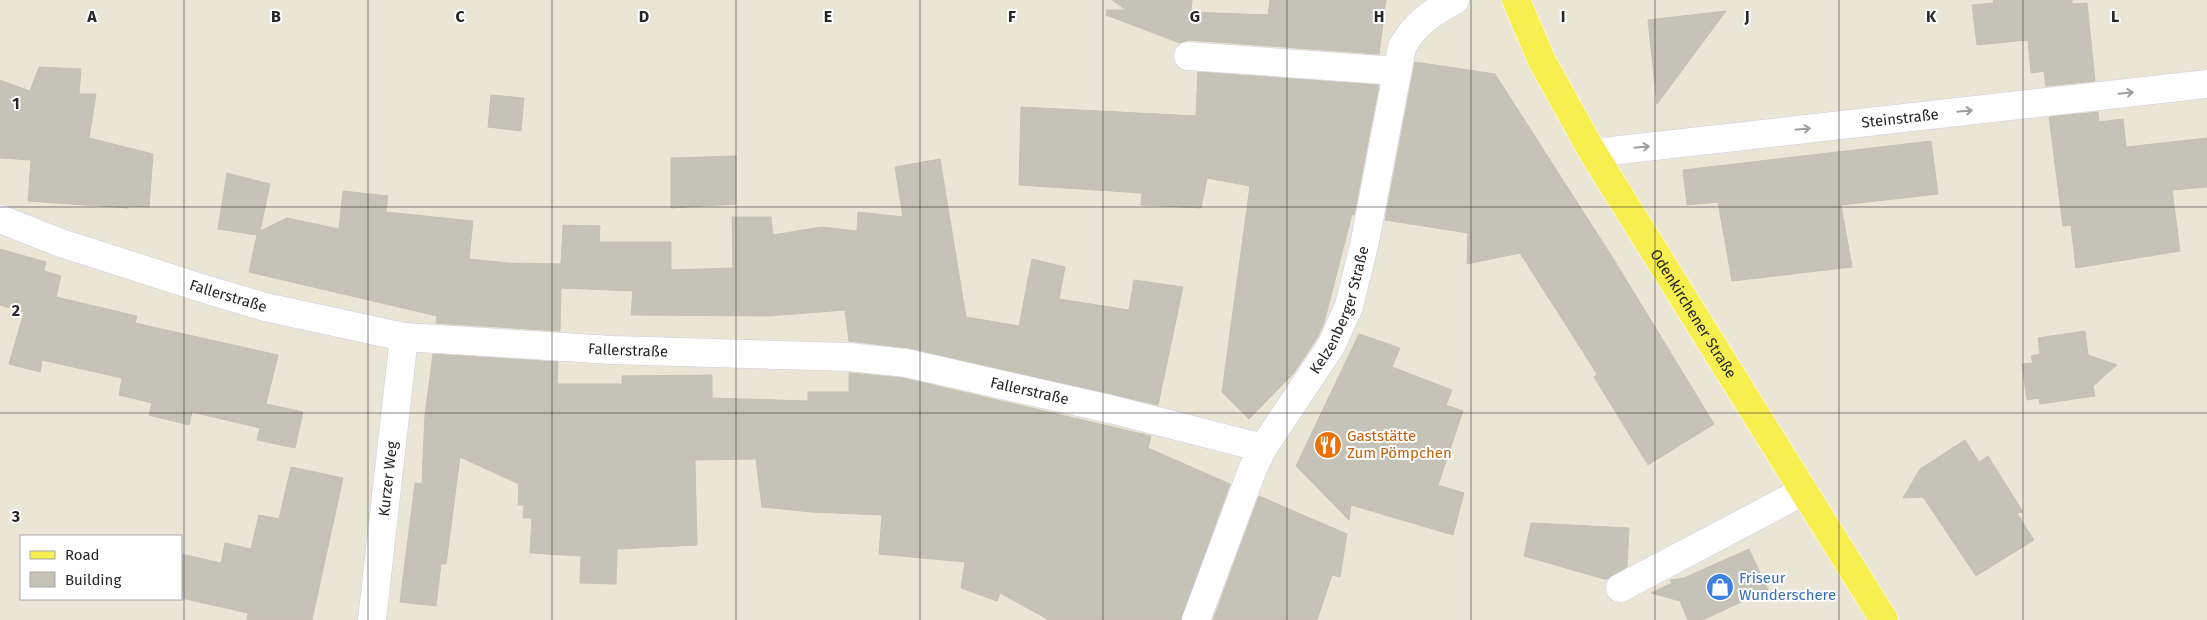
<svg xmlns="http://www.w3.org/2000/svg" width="2207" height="620" font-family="'Fira Sans',sans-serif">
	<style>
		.building { fill: #c5c2b7; stroke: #c5c2b1 }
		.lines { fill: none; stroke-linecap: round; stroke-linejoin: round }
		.minor-casing { stroke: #cccce1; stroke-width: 29 }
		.major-casing { stroke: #fff; stroke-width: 29 }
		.minor { stroke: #fff; stroke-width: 28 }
		.major { stroke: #f7ee4f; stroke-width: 28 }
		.oneway { stroke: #9e9e9e }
		.grid { fill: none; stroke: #272727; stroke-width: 1; stroke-opacity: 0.55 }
		.labels { text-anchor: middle; stroke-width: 4; stroke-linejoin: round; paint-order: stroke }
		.street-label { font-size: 15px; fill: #272727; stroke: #fff }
		.food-label { font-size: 15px; fill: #c56008; stroke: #fff; text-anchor: start }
		.shop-label { font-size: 15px; fill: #366cbe; stroke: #fff; text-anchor: start }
		.grid-label { font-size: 16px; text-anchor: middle; font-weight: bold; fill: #272727; stroke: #fff; stroke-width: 4; stroke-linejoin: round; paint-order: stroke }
	</style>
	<rect width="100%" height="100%" fill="#ebe5d6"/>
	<!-- building -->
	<path class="building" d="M1112,0h80l-1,12 77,3 2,-15h116l-7,54 -190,-14 -9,3 -74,-28 1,-5h19z
		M1993,0h79v4l15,-1 8,78 -49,5 -2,-15 -13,2 -3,-33 -51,5 -5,-40 22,-2z
		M1726,11l-69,93 -9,-84z
		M1415,62l80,12 121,189 98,161 -66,41 -54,-88 3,-3 -77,-121 -53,11 1,-31 -83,-13z
		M39,67l42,2 -2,25h17l-7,44 64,16 -4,53 -21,-1v2l-100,-7 3,-41 -31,-2v-78l30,11z
		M1198,72l181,13 -25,130 -2,-1 -28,109 -7,15 -24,36 -44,45 -27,-27 28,-206 -43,-8 -6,30 -60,-3 1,-12 -123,-8 2,-78 175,9z
		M491,95l33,3 -3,33 -33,-4z
		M2098,112l1,10 24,-3 3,28 81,-9v49l-35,3 8,61 -104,17 -5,-43 -8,1 -14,-109z
		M1931,141l7,53 -97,11 11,62 -120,14 -14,-79 -31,3 -4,-35z
		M736,156v48l-65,4v-50z
		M940,159l26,158 53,9 13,-67 33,8 -6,32 70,11 5,-30 49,7 -25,118 -249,-57 -60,-7 -4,-31 -77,6 -137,-1 2,-24 -72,-3 -1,43 -124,-8 1,-7 -188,-44 8,-37 -39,-6 9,-56 43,11 -10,47 27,-13 52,11 4,-38 45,5 -2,16 87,9 -4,38 39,4 53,1 2,-39 37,1 -1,16h72v28l62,-2 -1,-51h39l2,18 48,-8 36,4 1,-19 45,5 -8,-50z
		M0,249l46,13 -2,9 17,5 -5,21 81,19 -2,7 143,32 -12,49 37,8 -8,36 -38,-8 3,-12 -68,-16 -3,13 -40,-10 3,-12 -33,-8 3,-17 -80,-18 -2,12 -31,-8 15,-52 -24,-7z
		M2085,331l3,24 29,10 -24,21 2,10 -55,8 -1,-6 -12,2 -5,-36 11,-1 -2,-7 9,-2 -2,-16z
		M1359,334l41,14 -8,19 60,23 -6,15 17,6 -25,74 26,8 -11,42 -102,-30 -2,15 -53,-54z
		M433,354l125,8 -1,22h65v-8l90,-1v23l96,3v-9h41v-19l54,5 248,58 -3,12 82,36 -49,136h-132l-49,-27 -3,8 -36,-13 4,-26 -86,-8 3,-39 -71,-3 -49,-5 -6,-48 -61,1 2,85 -80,4 -1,35 -36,-1 1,-27 -51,-3 2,-35h-9l1,-13h-6l1,-21 -59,-27 -14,107h-5l-5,42 -36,-4 15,-119 7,1 3,-69z
		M1965,440l14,22 9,-6 35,56 -6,1 17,27 -58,36 -53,-79 -20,1 17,-29z
		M291,467l52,11 -31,142h-65l1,-7 -67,-15v-44l40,9 4,-20 26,6 8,-34 20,4z
		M1259,496l88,38 -7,43 -8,-2 -15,45h-104z
		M1531,523l98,5 -2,39 -20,12h-3l-80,-23z
		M1749,549l19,41 -66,30h-14l-8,-19 -29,-8 21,-10 -2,-3 14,-2z"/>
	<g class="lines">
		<!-- minor casing -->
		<g class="minor-casing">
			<g id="minor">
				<path d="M1188,56l208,15"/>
				<path id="s1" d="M1593,153l614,-69"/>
				<path id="s2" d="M0,219l61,24 134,43 70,21 139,30 208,13 237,7 57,6 208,47 149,38"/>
				<path d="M1620,588l184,-97"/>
				<path id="s3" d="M372,620l32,-283"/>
				<path id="s4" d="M1196,620l57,-152 10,-20 68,-102 18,-40 15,-60 38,-199c13,-23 30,-35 53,-47"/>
			</g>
		</g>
		<!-- major casing -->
		<g class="major-casing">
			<g id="major">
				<path id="s5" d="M1516,0l26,61 51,92 291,467"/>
			</g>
		</g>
		<!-- minor -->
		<use href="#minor" class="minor"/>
		<!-- major -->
		<use href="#major" class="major"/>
	</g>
	<!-- one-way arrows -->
	<defs><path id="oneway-shaft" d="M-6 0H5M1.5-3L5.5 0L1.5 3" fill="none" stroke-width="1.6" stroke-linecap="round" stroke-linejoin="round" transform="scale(1.25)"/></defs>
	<g class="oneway">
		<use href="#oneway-shaft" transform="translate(2126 93) rotate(-6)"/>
		<use href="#oneway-shaft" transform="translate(1965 111) rotate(-6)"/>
		<use href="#oneway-shaft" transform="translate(1803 129) rotate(-6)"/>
		<use href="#oneway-shaft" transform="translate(1642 147) rotate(-6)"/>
	</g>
	<!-- grid -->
	<path class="grid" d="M184,0v620M368,0v620M552,0v620M736,0v620M920,0v620M1103,0v620M1287,0v620M1471,0v620M1655,0v620M1839,0v620M2023,0v620M0,207h2207M0,413h2207"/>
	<!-- icons -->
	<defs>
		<g id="restaurant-disc" transform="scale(1.4375)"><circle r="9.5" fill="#e8710a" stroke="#fff"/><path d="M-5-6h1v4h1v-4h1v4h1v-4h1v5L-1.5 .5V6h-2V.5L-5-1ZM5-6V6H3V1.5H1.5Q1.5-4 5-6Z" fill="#fff"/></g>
		<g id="shop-disc" transform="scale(1.4375)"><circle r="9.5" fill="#3f7fe0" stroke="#fff"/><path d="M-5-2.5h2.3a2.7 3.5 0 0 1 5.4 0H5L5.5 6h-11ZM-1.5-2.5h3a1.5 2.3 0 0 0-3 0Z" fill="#fff"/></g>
	</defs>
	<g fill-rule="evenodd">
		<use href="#restaurant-disc" x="1328" y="445"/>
		<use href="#shop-disc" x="1720" y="587"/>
	</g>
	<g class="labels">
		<!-- street labels -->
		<g class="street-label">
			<text dy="5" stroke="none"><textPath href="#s1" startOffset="309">Steinstraße</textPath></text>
			<text dy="5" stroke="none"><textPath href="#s2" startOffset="241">Fallerstraße</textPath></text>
			<text dy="5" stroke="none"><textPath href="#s4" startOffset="344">Kelzenberger Straße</textPath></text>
			<text dy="5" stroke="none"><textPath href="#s5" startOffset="361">Odenkirchener Straße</textPath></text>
			<text dy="5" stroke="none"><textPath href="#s2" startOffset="646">Fallerstraße</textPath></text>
			<text dy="5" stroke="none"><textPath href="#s2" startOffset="1051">Fallerstraße</textPath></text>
			<text dy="5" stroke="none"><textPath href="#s3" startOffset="142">Kurzer Weg</textPath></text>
		</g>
		<!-- food labels -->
		<g class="food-label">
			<text x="1347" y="441">Gaststätte<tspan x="1347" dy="17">Zum Pömpchen</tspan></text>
		</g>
		<!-- shop labels -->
		<g class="shop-label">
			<text x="1739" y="583">Friseur<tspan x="1739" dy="17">Wunderschere</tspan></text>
		</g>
	</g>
	<g class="grid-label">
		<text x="92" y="22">A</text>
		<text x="276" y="22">B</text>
		<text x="460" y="22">C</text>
		<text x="644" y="22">D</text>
		<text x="828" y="22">E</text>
		<text x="1012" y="22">F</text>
		<text x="1195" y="22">G</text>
		<text x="1379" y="22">H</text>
		<text x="1563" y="22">I</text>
		<text x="1747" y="22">J</text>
		<text x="1931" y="22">K</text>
		<text x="2115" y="22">L</text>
		<text x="16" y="109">1</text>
		<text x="16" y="316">2</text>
		<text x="16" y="522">3</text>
	</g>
	<!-- legend -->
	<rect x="20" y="535" width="162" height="65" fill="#ffffff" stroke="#a9a9a9"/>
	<rect x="30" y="551" width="25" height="8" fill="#f7ee4f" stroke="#a9a9a9"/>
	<text x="65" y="560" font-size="15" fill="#272727">Road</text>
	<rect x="30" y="572" width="25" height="15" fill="#c5c2b7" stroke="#a9a9a9"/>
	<text x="65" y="585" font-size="15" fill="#272727">Building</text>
</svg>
